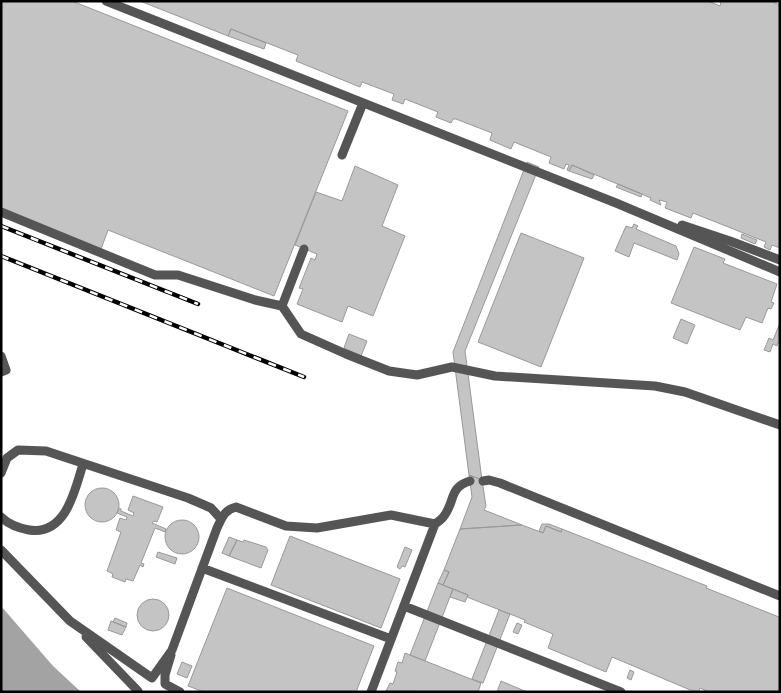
<svg xmlns="http://www.w3.org/2000/svg" width="781" height="693" font-family="Lato,sans-serif">
	<style>
		.water { fill: #a3a3a3 }
		.building { fill: #c4c4c4; stroke: #999 }
		.lines { fill: none; stroke-linecap: round; stroke-linejoin: round }
		.minor { stroke: #555; stroke-width: 9 }
		.rail-casing { stroke: #000; stroke-width: 4.5 }
		.rail { stroke: #fff; stroke-width: 2.5; stroke-dasharray: 8; stroke-linecap: butt }
	</style>
	<rect width="100%" height="100%" fill="#fff"/>
	<!-- water -->
	<path class="water" d="M1,606l52,60 28,26h-80z"/>
	<!-- building -->
	<path class="building" d="M1,1h71l276,110 -74,185 -166,-66 -7,19 -100,-39z
		M140,1h568l12,5 1,-5h49l10,4v243l-8,-3 -2,5 -6,-3 2,-5 -73,-29 -2,5 -26,-10 2,-6 -8,-2 2,5 -11,-5 1,-2 -79,-33 -3,6 -2,-1 2,-5 -3,-1 -2,5 -15,-6 2,-6 -37,-15 -3,7 -21,-9 2,-7 -36,-14h-3l-2,4 -15,-6 2,-5 -33,-13 -2,5 -11,-4 2,-6 -32,-12 -2,5 -64,-26 2,-6 -67,-26 -3,7z
		M231,29l35,14 -2,6 -36,-13z
		M527,162l12,5 -74,184 17,129 -13,-5 -16,-123z
		M572,165l22,10 -2,4 -23,-8z
		M355,166l43,19 -16,41 23,10 -32,80 -25,-10 -6,16 -45,-18 6,-15 -4,-1 12,-30 4,2 2,-6 -22,-9 21,-53 26,9z
		M618,184l24,10 -1,3 -25,-10z
		M634,224l4,2 -2,3 40,17 3,8 -2,6 -43,-17 -5,14 -14,-6 11,-25 6,2z
		M521,233l63,25 -43,109 -63,-25z
		M742,234l15,6 -2,4 -14,-6z
		M694,247l31,12 -2,4 54,21 -6,18 3,1 -3,6 -3,-1 -6,15 -16,-6 -6,13 -69,-27z
		M681,319l14,6 -8,19 -14,-6z
		M780,323v20l-2,-1 -1,4 -4,-2 -3,8 -6,-2 5,-12 4,2z
		M349,334l18,7 -6,15 -17,-8z
		M469,475l13,5 4,26 -2,4 38,15 -62,4 12,-32z
		M85 505a17 17 0 1 1 34 0a17 17 0 1 1-34 0Z
		M133,496l30,11 -6,15 -3,-1 -2,2 14,6 -1,3 -10,-4 -14,35 3,1 -1,3 -3,-2 -7,16 -7,-2 -1,3 -13,-5 1,-3 -6,-3 14,-39 -5,-2 4,-12 6,2 1,-3 -10,-4 2,-5 2,1v2l12,5 1,-3 -6,-3z
		M165 537a17 17 0 1 1 34 0a17 17 0 1 1-34 0Z
		M542,524h7l13,5 -1,3 -15,-6 -3,7 -4,-2z
		M522,525l21,8 3,-7 15,6 1,-3 145,57 -1,2 73,29 1,-2v77h-71l-9,-4 -1,4h-4l-83,-35 -6,15 -58,-24 5,-14 -29,-12 1,-2 -58,-23 1,-2 -25,-10 6,-13 -5,-2 16,-41z
		M290,536l110,43 -19,49 -110,-43z
		M229,537l8,3 -8,16 -7,-3z
		M237,540l6,2 1,-2 3,1 19,6 2,3 -7,18 -32,-12z
		M405,547l7,3 -7,17 -3,-1 -2,3 -3,-2z
		M158,552l19,6 -2,6 -19,-7z
		M444,570l5,2 -6,13 -5,-2z
		M438,583l15,6 -28,72 -15,-6z
		M227,588l147,58 -18,46h-152l-16,-6z
		M453,589l15,6 -3,7 -15,-5z
		M137 615a16 16 0 1 1 32 0a16 16 0 1 1-32 0Z
		M499,610l11,4 -27,69 -11,-4z
		M115,618l12,5 -1,4 -13,-5z
		M111,621l15,6 -4,8 -14,-5z
		M517,623l5,2 -4,9 -5,-2z
		M405,653l76,30 -3,9 -92,-1 4,-8 3,1 4,-12 -2,-1 3,-9 4,1z
		M182,662l10,4 -5,12 -10,-4z
		M630,670l4,2 -3,8 -4,-2z
		M501,681l26,11h-30z"/>
	<g class="lines">
		<!-- minor -->
		<path class="minor" d="M106,1l510,202 164,69
			M342,155l21,-52
			M1,212l154,63h23l77,25 27,6 19,28 45,20 43,17 28,4 35,-8 43,9 160,10 30,6 95,33
			M682,225l48,16 50,19
			M282,306l22,-57
			M1,356l5,14 -5,2
			M1,473l6,-15 11,-8 28,1 142,47 23,10 10,11
			M483,481l6,-1 11,3 280,113
			M1,517c8,8 17,11 28,13 37,6 46,-40 54,-66
			M1,550l69,71 82,57 20,-28 45,-122c5,-10 7,-18 19,-21l50,19 31,2 74,-13 44,9
			M202,568l189,71
			M404,606l217,86
			M86,637l52,54
			M171,655l-6,20v9l15,8
			M371,692l64,-168c3,-2 7,-5 9,-8 11,-14 5,-29 26,-35"/>
		<!-- rail casing -->
		<g class="rail-casing">
			<path id="rail" d="M1,226l197,78
				M1,256l303,121"/>
		</g>
		<!-- rail -->
		<use href="#rail" class="rail"/>
	</g>
	<!-- border -->
	<rect width="781" height="693" fill="none" stroke="#000000" stroke-width="5"/>
</svg>
